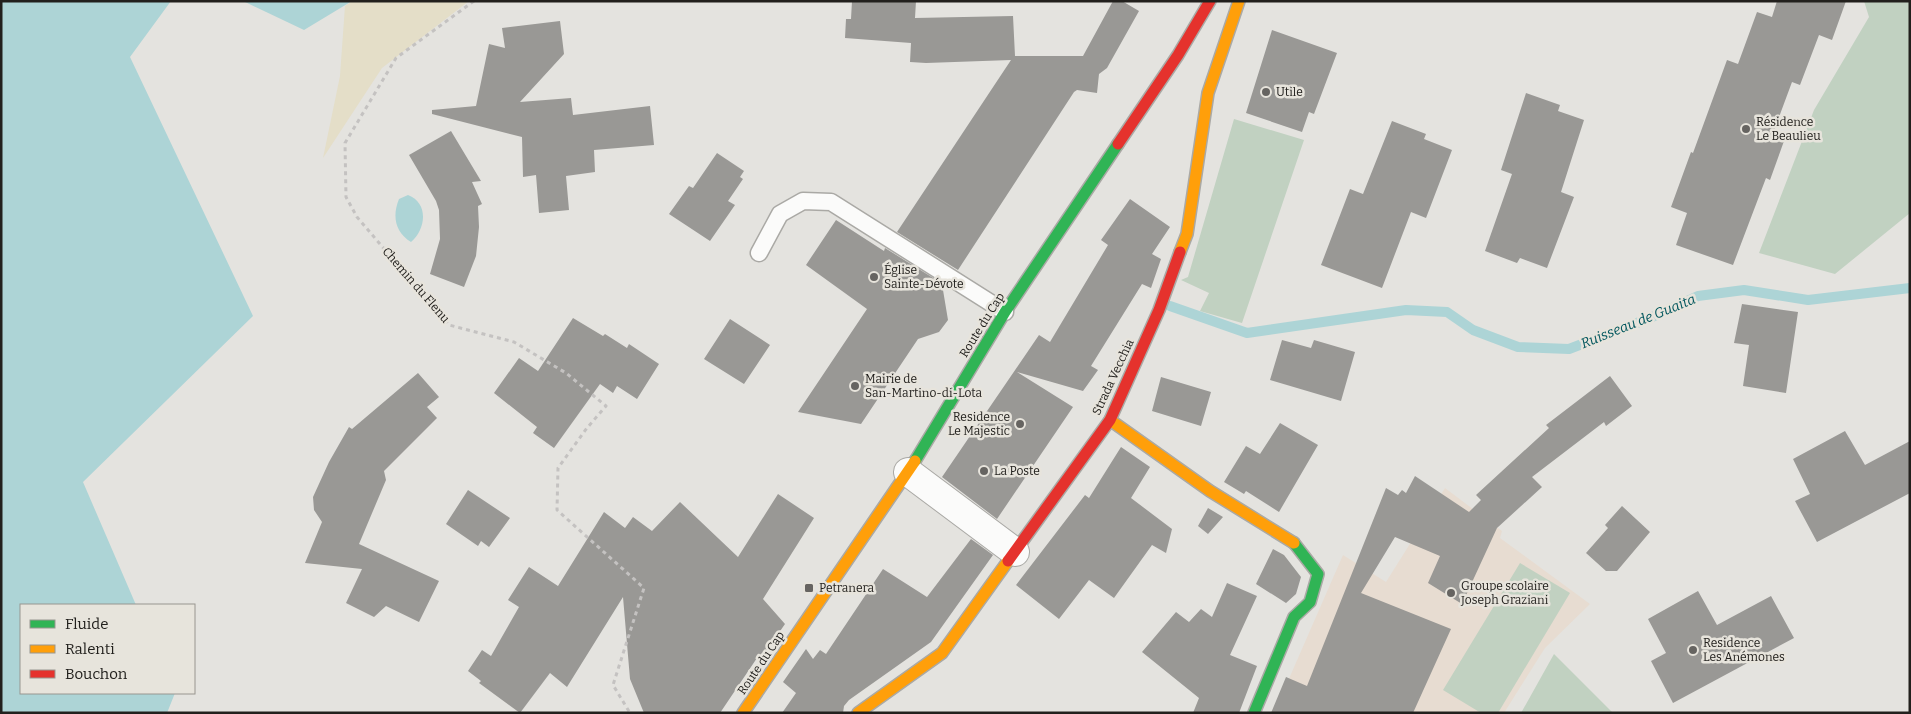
<svg xmlns="http://www.w3.org/2000/svg" width="1911" height="714" font-family="Bitter,serif">
	<style>
		.education { fill: #e7dcd1 }
		.green { fill: #c1d1c1 }
		.sand { fill: #e4dec8 }
		.water { fill: #add4d6 }
		.lines { fill: none; stroke-linecap: round; stroke-linejoin: round }
		.stream { stroke: #add4d6; stroke-width: 10 }
		.building { fill: #999895 }
		.lane-casing { stroke: #aaa9a5; stroke-width: 19 }
		.street-casing { stroke: #aaa9a5; stroke-width: 30 }
		.fast-casing { stroke: #aaa9a5; stroke-width: 14 }
		.slow-casing { stroke: #aaa9a5; stroke-width: 14 }
		.jam-casing { stroke: #aaa9a5; stroke-width: 14 }
		.path { stroke: #c4c2c1; stroke-width: 3; stroke-dasharray: 4 4; stroke-linecap: butt }
		.lane { stroke: #fbfbfa; stroke-width: 16 }
		.street { stroke: #fbfbfa; stroke-width: 28 }
		.fast { stroke: #30b455; stroke-width: 11 }
		.slow { stroke: #ff9f0a; stroke-width: 11 }
		.jam { stroke: #e5322d; stroke-width: 11 }
		.poi-dot { fill: #666461; stroke: #e7e4dc; stroke-width: 2 }
		.labels { text-anchor: middle; stroke-width: 5; stroke-linejoin: round; paint-order: stroke }
		.poi-label { font-size: 12px; fill: #22201d; stroke: #e7e4dc; text-anchor: start }
		.street-label { font-size: 12px; fill: #22201d; stroke: #e7e4dc }
		.water-label { font-size: 14px; font-style: italic; fill: #00565d; stroke: #e7e4dc }
	</style>
	<rect width="100%" height="100%" fill="#e4e3df"/>
	<!-- education -->
	<path class="education" d="M1445,488l57,43 -2,7 90,66 -45,44 -41,65h-230l69,-158 43,27z"/>
	<!-- green -->
	<path class="green" d="M1864,1h46v212l-75,61 -76,-21 55,-143 55,-93z
		M1234,119l70,21 -62,183 -42,-12 9,-18 -28,-13 7,-3z
		M1520,563l50,30 -72,120h-17l-38,-23z
		M1554,654l59,59h-92z"/>
	<!-- sand -->
	<path class="sand" d="M352,1h117l-87,67 -59,90 17,-82 5,-70z"/>
	<!-- water -->
	<path class="water" d="M1,1h170l-41,56 123,259 -170,166 53,123h-115v88h154l-8,20h-166z
		M243,1h109l-48,29z
		M408,195c21,8 18,34 3,47 -16,-10 -19,-26 -12,-43z"/>
	<g class="lines">
		<!-- stream -->
		<path class="stream" d="M1170,306l77,27 159,-23 41,2 26,18 45,17 51,2 81,-31 48,-22 46,-6 64,10 102,-12"/>
	</g>
	<!-- building -->
	<path class="building" d="M852,1h64l-1,17 98,-2 2,40h68l30,-55h9l17,10 -32,57 -8,6 -2,19 -20,-3 -3,2 -116,178 -61,-38 114,-172 -85,3 -16,-1 1,-19 -66,-5 1,-19h5z
		M1777,1h69l-14,39 -13,-5 -19,50 -8,-3 -20,54 12,5 -14,39 -4,-2 -33,87 -57,-20 11,-32 -16,-6 20,-55 2,1 34,-93 11,4 19,-52 15,5z
		M560,21l4,33 -44,48 51,-4 2,17 77,-9 4,39 -60,5 1,22 -29,4 3,34 -30,3 -3,-38 -13,2 -1,-40 -90,-23v-4l44,-4 13,-62 16,4 -3,-20z
		M1272,30l65,23 -23,61 -5,-2 -7,20 -56,-19z
		M1526,93l34,12 -2,6 26,9 -23,72 13,5 -27,71 -27,-10 -3,5 -32,-12 27,-77 -11,-4z
		M1392,121l34,13 -2,5 28,11 -26,68 -15,-6 -29,76 -61,-23 29,-76 13,5z
		M451,131l30,50 -9,1 10,22 -4,2 1,21 -3,29 -12,31 -34,-13 10,-35 -1,-29 -3,-9 -27,-46z
		M717,153l27,18 -4,6 3,2 -15,22 7,4 -25,36 -41,-27 20,-28 4,2z
		M1130,199l40,28 -18,27 9,5 -10,29 -9,-4 -51,82 7,4 -15,21 -66,-19 56,35 -76,112 -55,-42 97,-142 11,7 58,-97 -7,-5z
		M836,220l48,31 1,-3 61,38 -3,4 5,30 -9,12 -21,7 -57,85 -63,-12 69,-103 -61,-44z
		M1742,304l56,8 -12,81 -43,-7 6,-41 -15,-2z
		M573,318l30,18 2,-2 22,14 2,-4 30,20 -22,35 -20,-13 -4,7 -13,-9 -46,64 -21,-15 4,-6 -43,-34 25,-35 19,13z
		M730,319l40,26 -26,39 -40,-25z
		M1282,340l29,8 3,-8 41,12 -14,49 -71,-21z
		M418,373l21,24 -12,10 10,11 -53,53 2,9 -27,64 80,37 -20,41 -33,-16 -12,11 -28,-14 16,-34 -57,-6 17,-41 -8,-12 -1,-13 16,-35 20,-35 3,2z
		M1610,376l22,30 -26,20 -2,-4 -72,55 10,10 -45,41 -35,76 -34,-21 12,-27 -45,-19 -34,56 90,36 -38,84h-142l15,-36 21,9 79,-198 12,7 4,-5 4,3 9,-17 54,36 12,-12 -5,-5 73,-67 -3,-3z
		M1161,377l50,15 -10,34 -49,-15z
		M1280,423l38,22 -39,67 -33,-21 -2,3 -20,-12 22,-36 14,8z
		M1845,431l20,34 45,-24v52l-93,49 -22,-41 15,-7 -17,-35z
		M1121,447l29,20 -19,31 41,31 -6,24 -14,-8 -38,53 -25,-18 -30,39 -43,-34 69,-90 4,3z
		M468,490l42,28 -21,29 -8,-6 -3,5 -32,-22z
		M778,494l36,24 -51,81 22,25 -25,36 -3,-2 -37,55h-76l-14,-34 -7,-82 -56,90 -17,-14 -30,40 -41,-30 2,-2 -13,-10 14,-21 9,6 28,-49 -11,-7 21,-33 29,19 46,-74 21,16 8,-11 19,14 28,-29 58,55z
		M1622,506l28,26 -33,39h-11l-20,-18 22,-25 -3,-3z
		M1208,508l15,9 -15,17 -10,-8z
		M971,539l22,16 -62,87 -82,58 -5,6 -1,7h-61l14,-20 -13,-11 23,-33 7,10 7,-9 6,4 57,-85 44,28z
		M1273,549l11,6 17,22 -5,17 -10,9 -30,-19z
		M1227,583l30,13 -27,59 27,11 -18,47h-46l6,-15 -57,-46 34,-40 13,10 12,-13 11,8z
		M1698,591l19,34 54,-29 23,42 -121,65 -22,-42 15,-8 -18,-34z"/>
	<g class="lines">
		<!-- lane casing -->
		<g class="lane-casing">
			<path id="lane" d="M759,253l21,-39 23,-13 28,1 174,110"/>
		</g>
		<!-- street casing -->
		<g class="street-casing">
			<path id="street" d="M908,472l107,80"/>
		</g>
		<!-- fast casing -->
		<g class="fast-casing">
			<path id="fast" d="M915,461l90,-149 113,-168
				M1254,713l40,-96 16,-15 8,-28 -24,-31"/>
		</g>
		<!-- slow casing -->
		<g class="slow-casing">
			<path id="slow" d="M1180,252l7,-18 21,-141 31,-92
				M1110,420l100,71 84,52
				M743,713l172,-252
				M858,713l84,-60 66,-92"/>
		</g>
		<!-- jam casing -->
		<g class="jam-casing">
			<path id="jam" d="M1118,144l60,-89 32,-54
				M1008,561l102,-141 49,-110 21,-58"/>
		</g>
		<!-- path -->
		<path class="path" d="M474,1l-78,57 -51,85 1,54 11,20 92,108 65,17 52,31 40,33 -19,22 -29,40 -1,42 87,78 -31,97 17,28"/>
		<!-- lane -->
		<use href="#lane" class="lane"/>
		<!-- street -->
		<use href="#street" class="street"/>
		<!-- fast -->
		<use href="#fast" class="fast"/>
		<!-- slow -->
		<use href="#slow" class="slow"/>
		<!-- jam -->
		<use href="#jam" class="jam"/>
	</g>
	<!-- markers -->
	<g class="poi-dot">
		<circle cx="1266" cy="92" r="5"/>
		<circle cx="1746" cy="129" r="5"/>
		<circle cx="874" cy="277" r="5"/>
		<circle cx="855" cy="386" r="5"/>
		<circle cx="1020" cy="424" r="5"/>
		<circle cx="984" cy="471" r="5"/>
		<rect x="804" y="583" width="10" height="10" rx="2.5"/>
		<circle cx="1451" cy="593" r="5"/>
		<circle cx="1693" cy="650" r="5"/>
	</g>
	<g class="labels">
		<!-- poi labels -->
		<g class="poi-label">
			<text x="1276" y="96">Utile</text>
			<text x="1756" y="126">Résidence<tspan x="1756" dy="14">Le Beaulieu</tspan></text>
			<text x="884" y="274">Église<tspan x="884" dy="14">Sainte-Dévote</tspan></text>
			<text x="865" y="383">Mairie de<tspan x="865" dy="14">San-Martino-di-Lota</tspan></text>
			<text x="1010" y="421" text-anchor="end">Residence<tspan x="1010" dy="14">Le Majestic</tspan></text>
			<text x="994" y="475">La Poste</text>
			<text x="1461" y="590">Groupe scolaire<tspan x="1461" dy="14">Joseph Graziani</tspan></text>
			<text x="819" y="592">Petranera</text>
			<text x="1703" y="647">Residence<tspan x="1703" dy="14">Les Anémones</tspan></text>
		</g>
		<!-- street labels -->
		<g class="street-label">
			<text transform="translate(416 285) rotate(49)" y="4">Chemin du Flenu</text>
			<text transform="translate(982 325) rotate(-58)" y="4">Route du Cap</text>
			<text transform="translate(1113 377) rotate(-65)" y="4">Strada Vecchia</text>
			<text transform="translate(761 663) rotate(-56)" y="4">Route du Cap</text>
		</g>
		<!-- water labels -->
		<g class="water-label">
			<text transform="translate(1638 321) rotate(-22)" y="5">Ruisseau de Guaita</text>
		</g>
	</g>
	<!-- border -->
	<rect width="1911" height="714" fill="none" stroke="#22201d" stroke-width="5"/>
	<!-- legend -->
	<rect x="20" y="604" width="175" height="90" fill="#e7e4dc" stroke="#989690"/>
	<rect x="30" y="620" width="25" height="8" fill="#30b455" stroke="#989690"/>
	<text x="65" y="629" font-size="15" fill="#22201d">Fluide</text>
	<rect x="30" y="645" width="25" height="8" fill="#ff9f0a" stroke="#989690"/>
	<text x="65" y="654" font-size="15" fill="#22201d">Ralenti</text>
	<rect x="30" y="670" width="25" height="8" fill="#e5322d" stroke="#989690"/>
	<text x="65" y="679" font-size="15" fill="#22201d">Bouchon</text>
</svg>
